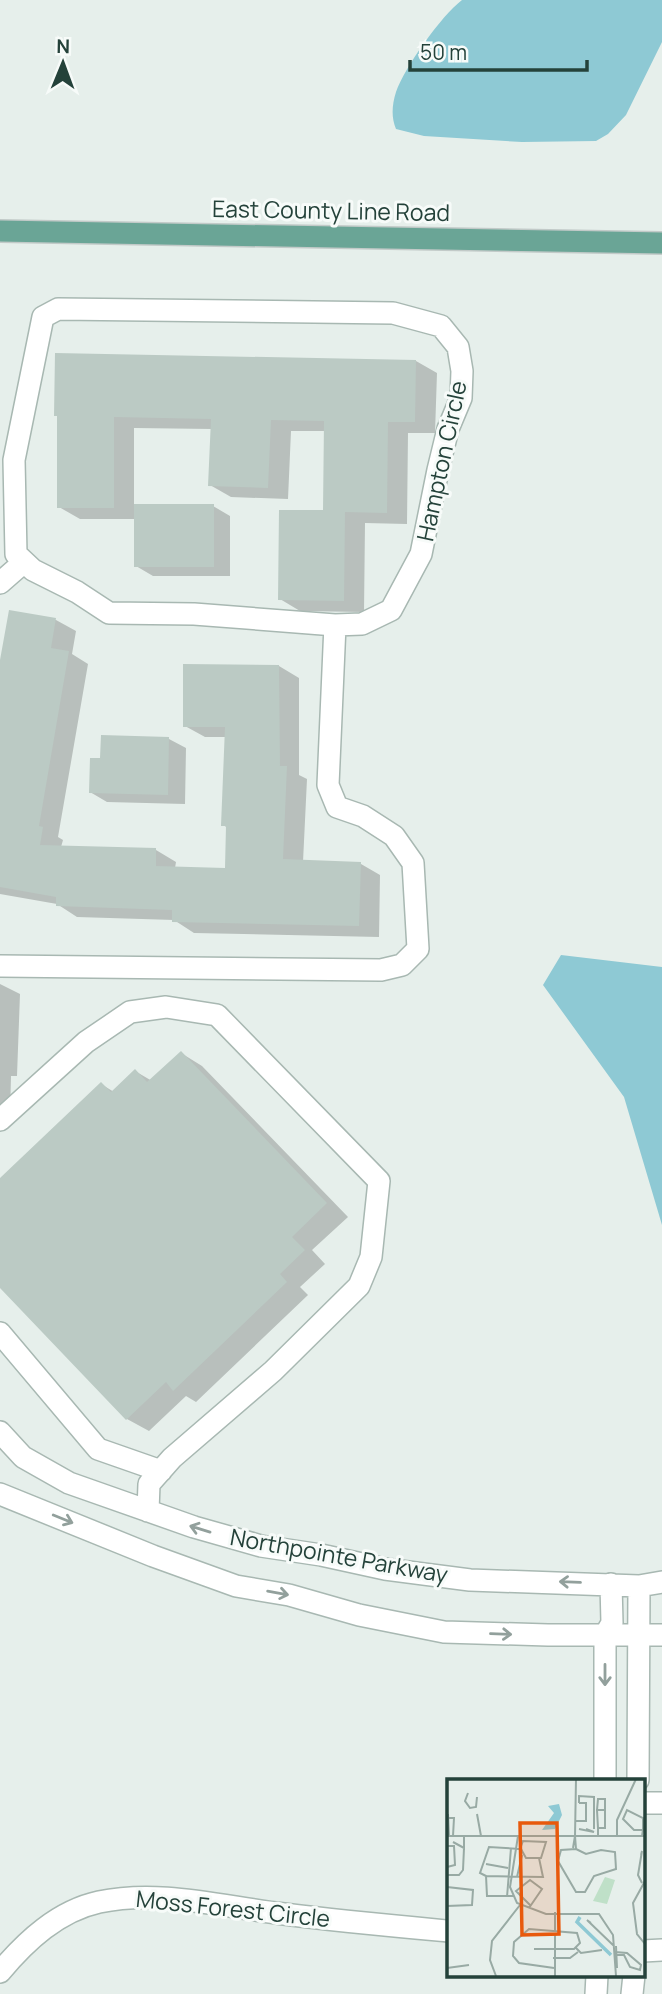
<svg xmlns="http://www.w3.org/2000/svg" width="662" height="1994" font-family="Manrope,sans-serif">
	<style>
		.water { fill: #8ec9d4 }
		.shadow { fill: #0003 }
		.building { fill: #bbcac4 }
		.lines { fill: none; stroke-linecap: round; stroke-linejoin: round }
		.minor-casing { stroke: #a8b8b2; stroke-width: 24 }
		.major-casing { stroke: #c2cac8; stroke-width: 24 }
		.minor { stroke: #fff; stroke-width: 21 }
		.major { stroke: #6aa596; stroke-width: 21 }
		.oneway { stroke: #92a09c }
		.labels { text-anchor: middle; stroke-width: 6; stroke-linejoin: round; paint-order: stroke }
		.street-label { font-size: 23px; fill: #24423a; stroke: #f7fbf9 }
		.inset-river { fill: none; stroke: #8ec9d4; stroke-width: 3.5 }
		.inset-road { fill: none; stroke: #98aaa4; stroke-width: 2 }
		.view { fill: #e8590c; fill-opacity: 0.15; stroke: #e8590c; stroke-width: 3.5 }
		.inset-edge { fill: none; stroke: #24423a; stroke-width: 3.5 }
	</style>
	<rect width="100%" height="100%" fill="#e6efeb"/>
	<!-- water -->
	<path class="water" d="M462,0h200v42l-36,73 -18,19 -12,7 -74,1 -98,-6 -28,-7c-5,-12 -4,-24 0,-37 9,-25 45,-76 66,-92z
		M561,955l101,12v258l-38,-128 -81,-112z"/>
	<!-- shadow -->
	<path class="shadow" d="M416,361l21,12 -2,60h-27l-1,91 -42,-1 -1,89 -64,-1 -20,-12 44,-87 1,-81h-34l-3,68 -57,-2 -21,-12 2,-56 -78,-1v78h79l17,10v60h-77l-17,-10v-47h-56l-21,-12v-90z
		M10,612l46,8 20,11 -4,23 16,10 -30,173 5,3 -2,7 95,3 20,12 -1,6 52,1 1,-41 -5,-3 3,-88h-21l-20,-11 94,-60 20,12v97l8,4 -4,83 58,2 19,11 -1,62 -185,-4 -20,-13 -97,-3 -20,-13 -57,-10v-224z
		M103,737l66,2 17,9 -1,56 -78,-2 -17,-10 12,-32z
		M0,984l20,10 -3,82h-6l-1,40 -10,-1z
		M181,1053l21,13 146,151 -36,33 13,14 -25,23 8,8 -112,107 -10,-6 -37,35 -22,-12 -127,-133v-105l101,-97 13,8 21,-21 17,10z"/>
	<!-- building -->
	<path class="building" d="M55,353l361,7 -1,62h-27l-1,91 -42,-1 -1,89 -66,-1 1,-90h44l1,-89 -53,-1 -3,68 -60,-2 3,-67 -97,-2v91h-57v-92h-3z
		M134,504h80v63h-80z
		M9,610l47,8 -5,30 18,3 -30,175 4,1 -3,18 116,3v18l69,2 1,-42h-5l4,-99h-42v-63l96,1 1,101h7l-4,93 78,3 -2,64 -187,-4v-12l-116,-4v-9l-56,-10v-227z
		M101,735l68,2 -1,58 -79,-2 1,-35h10z
		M181,1051l146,152 -35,34 13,13 -25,24 7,8 -114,109 -7,-9 -40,38 -126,-132v-110l101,-96 10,10 24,-23 12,13z"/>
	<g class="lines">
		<!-- minor casing -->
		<g class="minor-casing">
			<path id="minor" d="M58,309l335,4 48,13 17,21 4,24 -1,27 -13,31 -10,41 -17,84 -30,56 -29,14 -27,1 -141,-11 -85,-1 -32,-21 -44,-22 -17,-16 -2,-94 29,-143z
				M0,583l24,-21
				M0,966l381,4 21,-5 16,-16 -5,-86 -19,-27 -31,-20 -26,-9 -9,-22 7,-160
				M0,1120l86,-78 44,-30 36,-5 51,8 162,166 -8,76 -12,29 -86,85 -101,87 -23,26 -1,27
				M0,1333l98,116 63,22
				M0,1432l23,25 46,26 125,44 67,19 60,9 64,14 85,11 169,6 23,-4
				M0,1494l153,62 83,30 53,9 70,20 85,17 104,3h114
				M605,1780v-145l7,-12 -1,-39
				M638,1780l1,-194
				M643,1803h19
				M643,1951l19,-1
				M0,1972c26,-31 58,-61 99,-70 61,-13 124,5 185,12 55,7 110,12 164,17
				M596,1994l1,-19
				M632,1994l2,-19"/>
		</g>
		<!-- major casing -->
		<g class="major-casing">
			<path id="major" d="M0,231l662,12"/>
		</g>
		<!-- minor -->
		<use href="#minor" class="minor"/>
		<!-- major -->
		<use href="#major" class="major"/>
	</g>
	<!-- one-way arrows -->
	<defs><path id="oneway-shaft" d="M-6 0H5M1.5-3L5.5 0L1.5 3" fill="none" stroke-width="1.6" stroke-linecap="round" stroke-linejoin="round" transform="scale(1.75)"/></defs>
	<g class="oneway">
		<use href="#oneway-shaft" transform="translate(63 1519) rotate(22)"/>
		<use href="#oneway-shaft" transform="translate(200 1529) rotate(-163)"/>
		<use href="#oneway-shaft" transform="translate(570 1582) rotate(-178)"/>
		<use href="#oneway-shaft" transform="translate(278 1593) rotate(10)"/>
		<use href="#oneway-shaft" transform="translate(501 1634) rotate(2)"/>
		<use href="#oneway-shaft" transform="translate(605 1675) rotate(90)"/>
	</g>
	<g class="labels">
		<!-- street labels -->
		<g class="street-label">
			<text transform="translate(331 211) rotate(1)" y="8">East County Line Road</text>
			<text transform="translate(442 461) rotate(-78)" y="8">Hampton Circle</text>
			<text transform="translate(339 1556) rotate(10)" y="8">Northpointe Parkway</text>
			<text transform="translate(233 1909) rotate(6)" y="8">Moss Forest Circle</text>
		</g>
	</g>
	<!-- overview -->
	<g transform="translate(447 1779)">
		<rect width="198" height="198" fill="#e6efeb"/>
		<path d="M158,98l10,3 -8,24 -14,-3z" fill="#bfe0c8"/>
		<path d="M112,25l3,11 -7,14 -13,1 12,-17 -6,-7z" fill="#8ec9d4"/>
		<path class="inset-river" d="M133,138l-3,5 34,33"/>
		<path class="inset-road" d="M21,14l-3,8 5,7 6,-1 1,-10M132,24v-7l15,1v32M150,31l1,-11h7v11M1,35l1,22M30,35l4,22M1,39h6l-1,18M129,42h10v-18h-7M132,50l15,3 -8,-3M151,56v-7h7v-18h-8l1,18M0,57h198M71,57l-8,51 7,16 29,11h53l14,21 3,41M128,57l1,-57M170,57v-16l19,-41M195,57l1,-6h-9l-11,-11 4,-9 16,8v12M6,63l11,6v-12M0,67h7l1,19 -8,2M126,69l2,-12 1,13M129,70l10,5 15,-4 14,2 1,17 -22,7 -9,16h-9l-18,-31 3,-11zM194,76l1,-4 -4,24 4,8M39,85l22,4M0,96h12l4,-5 1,-22M39,97l57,1 -4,-19M70,98l5,-22M198,102l-12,22 4,31 8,10M0,108l26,3 -1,15 -25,1M66,117h-26l-1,-20 -6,-3 9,-26 31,2 3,-8 23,1 -5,16h-15l-5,-9M60,118l4,-49M82,129l13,-19 -12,-9 -14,11 14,14M144,144l-4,-3 27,26M169,167l1,22M129,169l5,5 21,-3M87,170h40l6,-6 -3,-10 -48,-4 -15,13 -1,14 6,7 35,5M168,173l12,1 14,12 -1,5 -10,-3 -6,-12h-7M106,179h17l8,-6M0,189l22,-3M49,197l-6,-16 2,-19 28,-36M108,197v-64"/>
		<path class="view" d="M73,44h37l2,111 -37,1z"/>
		<rect width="198" height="198" class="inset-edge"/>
	</g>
	<!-- north arrow -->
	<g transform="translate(63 63) rotate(1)" stroke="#f7fbf9" stroke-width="5" paint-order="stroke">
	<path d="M0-5L12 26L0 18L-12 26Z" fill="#24423a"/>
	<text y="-10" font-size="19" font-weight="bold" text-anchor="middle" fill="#24423a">N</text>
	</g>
	<!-- scale -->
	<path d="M410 60v10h177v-10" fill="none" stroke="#24423a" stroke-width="3.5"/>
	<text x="420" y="60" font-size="21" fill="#24423a" stroke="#f7fbf9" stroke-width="5" paint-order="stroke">50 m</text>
</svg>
